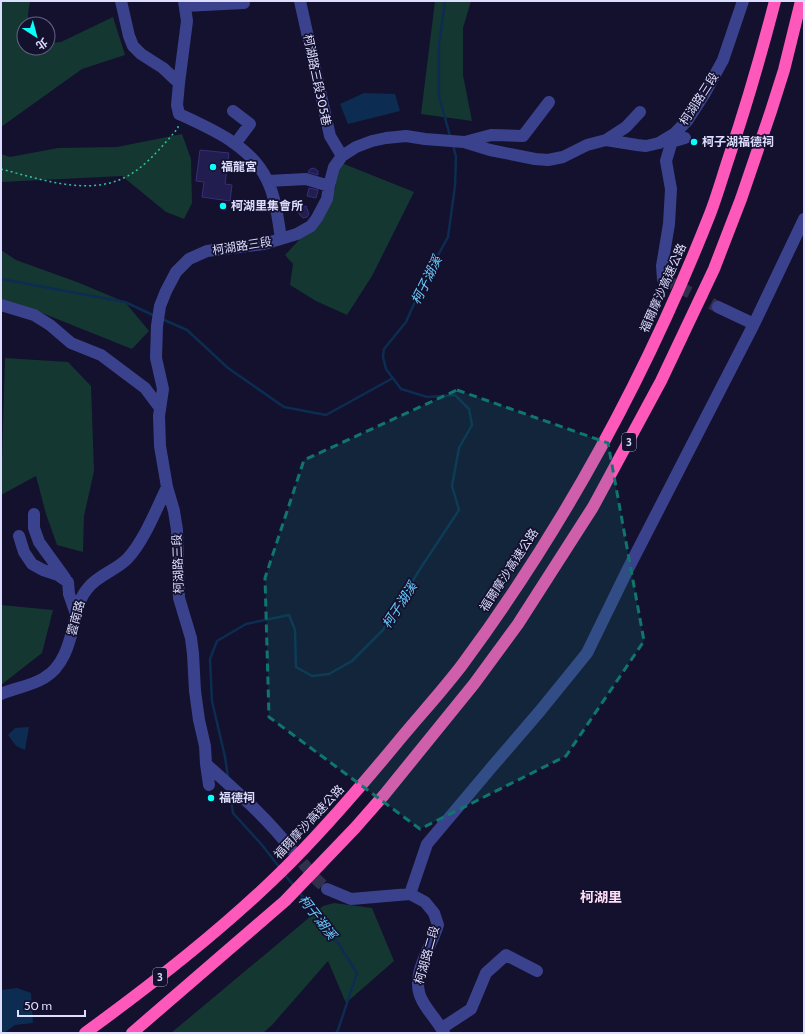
<svg xmlns="http://www.w3.org/2000/svg" width="805" height="1034" font-family="Cabin,'Noto Sans TC',sans-serif">
	<style>
		.green { fill: #143732 }
		.water { fill: #0c2d51 }
		.lines { fill: none; stroke-linecap: round; stroke-linejoin: round }
		.stream { stroke: #0c2d51; stroke-width: 2.5 }
		.building { fill: #211d4e; stroke: #352e7b }
		.minor-tunnel { stroke: #31304c; stroke-width: 12; stroke-dasharray: 12 6; stroke-linecap: butt }
		.path { stroke: #2ec2a8; stroke-width: 1.5; stroke-dasharray: 2 3; stroke-linecap: butt }
		.minor { stroke: #3b428d; stroke-width: 12 }
		.highway { stroke: #ff58bb; stroke-width: 12 }
		.marked { fill: #0f766e; fill-opacity: 0.2; stroke: #0f766e; stroke-width: 3; stroke-dasharray: 8 5; stroke-linejoin: round }
		.poi-dot { fill: #09fffb; stroke: #13112d; stroke-width: 1.5 }
		.labels { text-anchor: middle; stroke-width: 3.5; stroke-linejoin: round; paint-order: stroke }
		.shield { fill: #13112d; stroke: #a0a0c0; stroke-width: 1 }
		.shield-label { font-size: 11px; font-weight: bold; fill: #ddf }
		.street-label { font-size: 12px; fill: #ddf; stroke: #13112d }
		.poi-label { font-size: 12px; font-weight: bold; fill: #ddf; stroke: #13112d; text-anchor: start }
		.water-label { font-size: 13px; font-style: italic; fill: #6bccff; stroke: #13112d }
		.quarter-label { font-size: 14px; font-weight: bold; fill: #ffdff7; stroke: #13112d }
	</style>
	<rect width="100%" height="100%" fill="#13112d"/>
	<!-- green -->
	<path class="green" d="M1,1h29l-2,13 1,10h-5v24h24v-5l13,-1 52,-25 12,38 -43,14 -81,58z
		M435,1h36l-8,27v47l9,46 -51,-7z
		M182,134l9,25 1,44 -8,16 -18,-7 -44,-36 -121,6v-28l9,3 48,-9 59,-1z
		M339,162l75,30 -42,84 -25,39 -31,-14 -26,-16 3,-21 -8,-9 40,-43 10,-23z
		M1,250l15,10 61,22 48,20 24,29 -17,18 -100,-40 -31,-6z
		M5,358l63,4 23,24 3,85 -10,45 -1,36 -26,-7 -11,-31 -10,-38 -35,19z
		M1,605l52,5 -11,43 -41,32z
		M334,903l38,5 22,53 -48,42 -18,-42 -56,64 -9,8h-92l152,-127z"/>
	<!-- water -->
	<path class="water" d="M364,93l31,1 5,17 -52,13 -8,-20z
		M29,727l-4,23 -9,-4 -8,-11 7,-7z
		M17,988l14,5 2,30 -18,2 -11,8h-3v-43z"/>
	<g class="lines">
		<!-- stream -->
		<path class="stream" d="M445,1l-6,44v51l11,40
			M1,279l124,23 30,14
			M162,319l25,11 41,38 56,39 42,8 67,-37
			M228,777l-3,-20 -13,-56 -2,-42 7,-18 29,-17 43,-9 6,15 1,37 16,9 17,-2 23,-13 31,-31 37,-61 39,-59 -7,-24 7,-38 13,-23 -3,-16 -14,-14 -28,2 -26,-8 -15,-20 -3,-12 1,-8 22,-27 20,-45 22,-40 7,-51 1,-29 -3,-12
			M230,792l3,21 29,32 18,23
			M284,874l11,13
			M299,892l39,51 19,30 -19,57 -2,3"/>
	</g>
	<!-- building -->
	<path class="building" d="M200,150l29,3 -4,31 7,1 -2,16 -28,-4 2,-15 -8,-1z
		M314,168l4,3v4l-10,-3 2,-3z
		M309,188l9,2 -2,8 -9,-2z
		M306,206l3,8 -2,3 -4,1 -4,-4v-3l2,-3z"/>
	<g class="lines">
		<!-- minor-tunnel -->
		<path class="minor-tunnel" d="M663,279l55,28
			M291,849l27,32 9,8"/>
		<!-- path -->
		<path class="path" d="M1,169c43,11 96,31 136,1 15,-11 29,-28 41,-42v-4"/>
		<!-- minor -->
		<path class="minor" d="M121,1l8,35 4,10 8,8 22,14 16,15 -2,22 2,9c33,15 72,32 88,66 9,18 11,40 14,59
			M300,1l30,135 12,20
			M185,6l59,-3
			M179,83l8,-62 -3,-20
			M233,111l17,13 -15,20
			M606,140l20,-13 14,-15
			M465,142l26,-7 32,1 26,-34
			M671,142l14,-4
			M268,181l38,-2 23,7
			M663,279l-1,-13 7,-42 2,-35 -5,-28 8,-27
			M1,305l33,10 16,10 21,18 30,12 44,33 15,20
			M718,307l36,17
			M34,514v14l5,14 26,36
			M19,536l5,16 8,12 11,6 15,5 10,7 1,12 7,20
			M1,694c14,-6 30,-8 43,-16 19,-11 25,-33 30,-54 2,-13 5,-26 14,-36 10,-13 27,-17 39,-29 17,-18 29,-49 40,-72
			M206,764c30,27 60,53 85,85
			M209,785l-3,-21 -1,-18 -6,-26 -4,-29 -2,-37 -2,-16 -12,-40 -2,-68 -3,-19 -7,-24 -7,-41 -1,-30 4,-27 -7,-31 1,-32 3,-20 6,-15 10,-19 13,-13 18,-8 57,-7 33,-10 14,-8 6,-8 10,-19 2,-13 5,-19 8,-11 14,-9 16,-6 14,-3 20,-2 19,3 39,3 26,8 45,9 13,1 15,-3 24,-12 19,-5 31,5 9,1 13,-3 15,-9 13,-13 18,-28 18,-33 20,-59
			M327,889l24,10 59,-5 15,8 9,11 4,12c-7,23 -29,51 -16,75 6,12 16,21 22,33
			M410,894l17,-50 64,-76 49,-57 47,-58 41,-84 126,-245 50,-105
			M442,1028l29,-19 15,-36 20,-18 31,16"/>
		<!-- highway -->
		<path class="highway" d="M85,1033c69,-50 136,-102 197,-162 42,-41 81,-87 119,-133 20,-24 42,-48 61,-73 102,-138 185,-291 248,-451 7,-18 12,-36 18,-54 18,-53 33,-105 47,-159
			M132,1033l153,-132 70,-73 29,-33 90,-111 44,-60 75,-117 68,-126 53,-112 27,-70 30,-88 13,-41 17,-69"/>
	</g>
	<!-- marked area -->
	<path class="marked" d="M457,390l151,53 36,198 -78,115 -146,73 -151,-112 -4,-139 39,-118z"/>
	<!-- markers -->
	<g class="poi-dot">
		<circle cx="694" cy="142" r="4"/>
		<circle cx="213" cy="167" r="4"/>
		<circle cx="223" cy="206" r="4"/>
		<circle cx="211" cy="798" r="4"/>
	</g>
	<g class="labels">
		<!-- shield labels -->
		<g class="shield">
			<rect x="622" y="433" width="14" height="18" rx="3"/>
			<rect x="153" y="968" width="14" height="18" rx="3"/>
		</g>
		<g class="shield-label">
			<text x="629" y="446">3</text>
			<text x="160" y="981">3</text>
		</g>
		<!-- street labels -->
		<g class="street-label">
			<text transform="translate(317 80) rotate(78)" y="4">柯湖路三段305巷</text>
			<text transform="translate(699 99) rotate(-57)" y="4">柯湖路三段</text>
			<text transform="translate(242 246) rotate(-9)" y="4">柯湖路三段</text>
			<text transform="translate(663 288) rotate(-66)" y="4">福爾摩沙高速公路</text>
			<text transform="translate(178 564) rotate(-92)" y="4">柯湖路三段</text>
			<text transform="translate(509 570) rotate(-57)" y="4">福爾摩沙高速公路</text>
			<text transform="translate(76 618) rotate(-75)" y="4">雲南路</text>
			<text transform="translate(309 822) rotate(-47)" y="4">福爾摩沙高速公路</text>
			<text transform="translate(427 955) rotate(-74)" y="4">柯湖路二段</text>
		</g>
		<!-- poi labels -->
		<g class="poi-label">
			<text x="702" y="146">柯子湖福德祠</text>
			<text x="221" y="171">福龍宮</text>
			<text x="231" y="210">柯湖里集會所</text>
			<text x="219" y="802">福德祠</text>
		</g>
		<!-- water labels -->
		<g class="water-label">
			<text transform="translate(426 280) rotate(-64)" y="5">柯子湖溪</text>
			<text transform="translate(399 605) rotate(-57)" y="5">柯子湖溪</text>
			<text transform="translate(318 917) rotate(52)" y="5">柯子湖溪</text>
		</g>
		<!-- quarter labels -->
		<g class="quarter-label">
			<text x="601" y="902">柯湖里</text>
		</g>
	</g>
	<!-- border -->
	<rect width="805" height="1034" fill="none" stroke="#ddddff" stroke-width="4"/>
	<!-- north arrow -->
	<g transform="translate(36 36) rotate(144)"><circle r="19" fill="#13112d" stroke="#646381"/>
	<path d="M0-3L7 15L0 10L-7 15Z" fill="#09fffb"/>
	<text y="-6" font-size="11" font-weight="bold" text-anchor="middle" fill="#ddddff">北</text>
	</g>
	<!-- scale -->
	<path d="M18 1010v6h67v-6" fill="none" stroke="#ddddff" stroke-width="2"/>
	<text x="24" y="1010" font-size="12" fill="#ddddff" stroke="#13112d" stroke-width="3" paint-order="stroke">50 m</text>
</svg>
